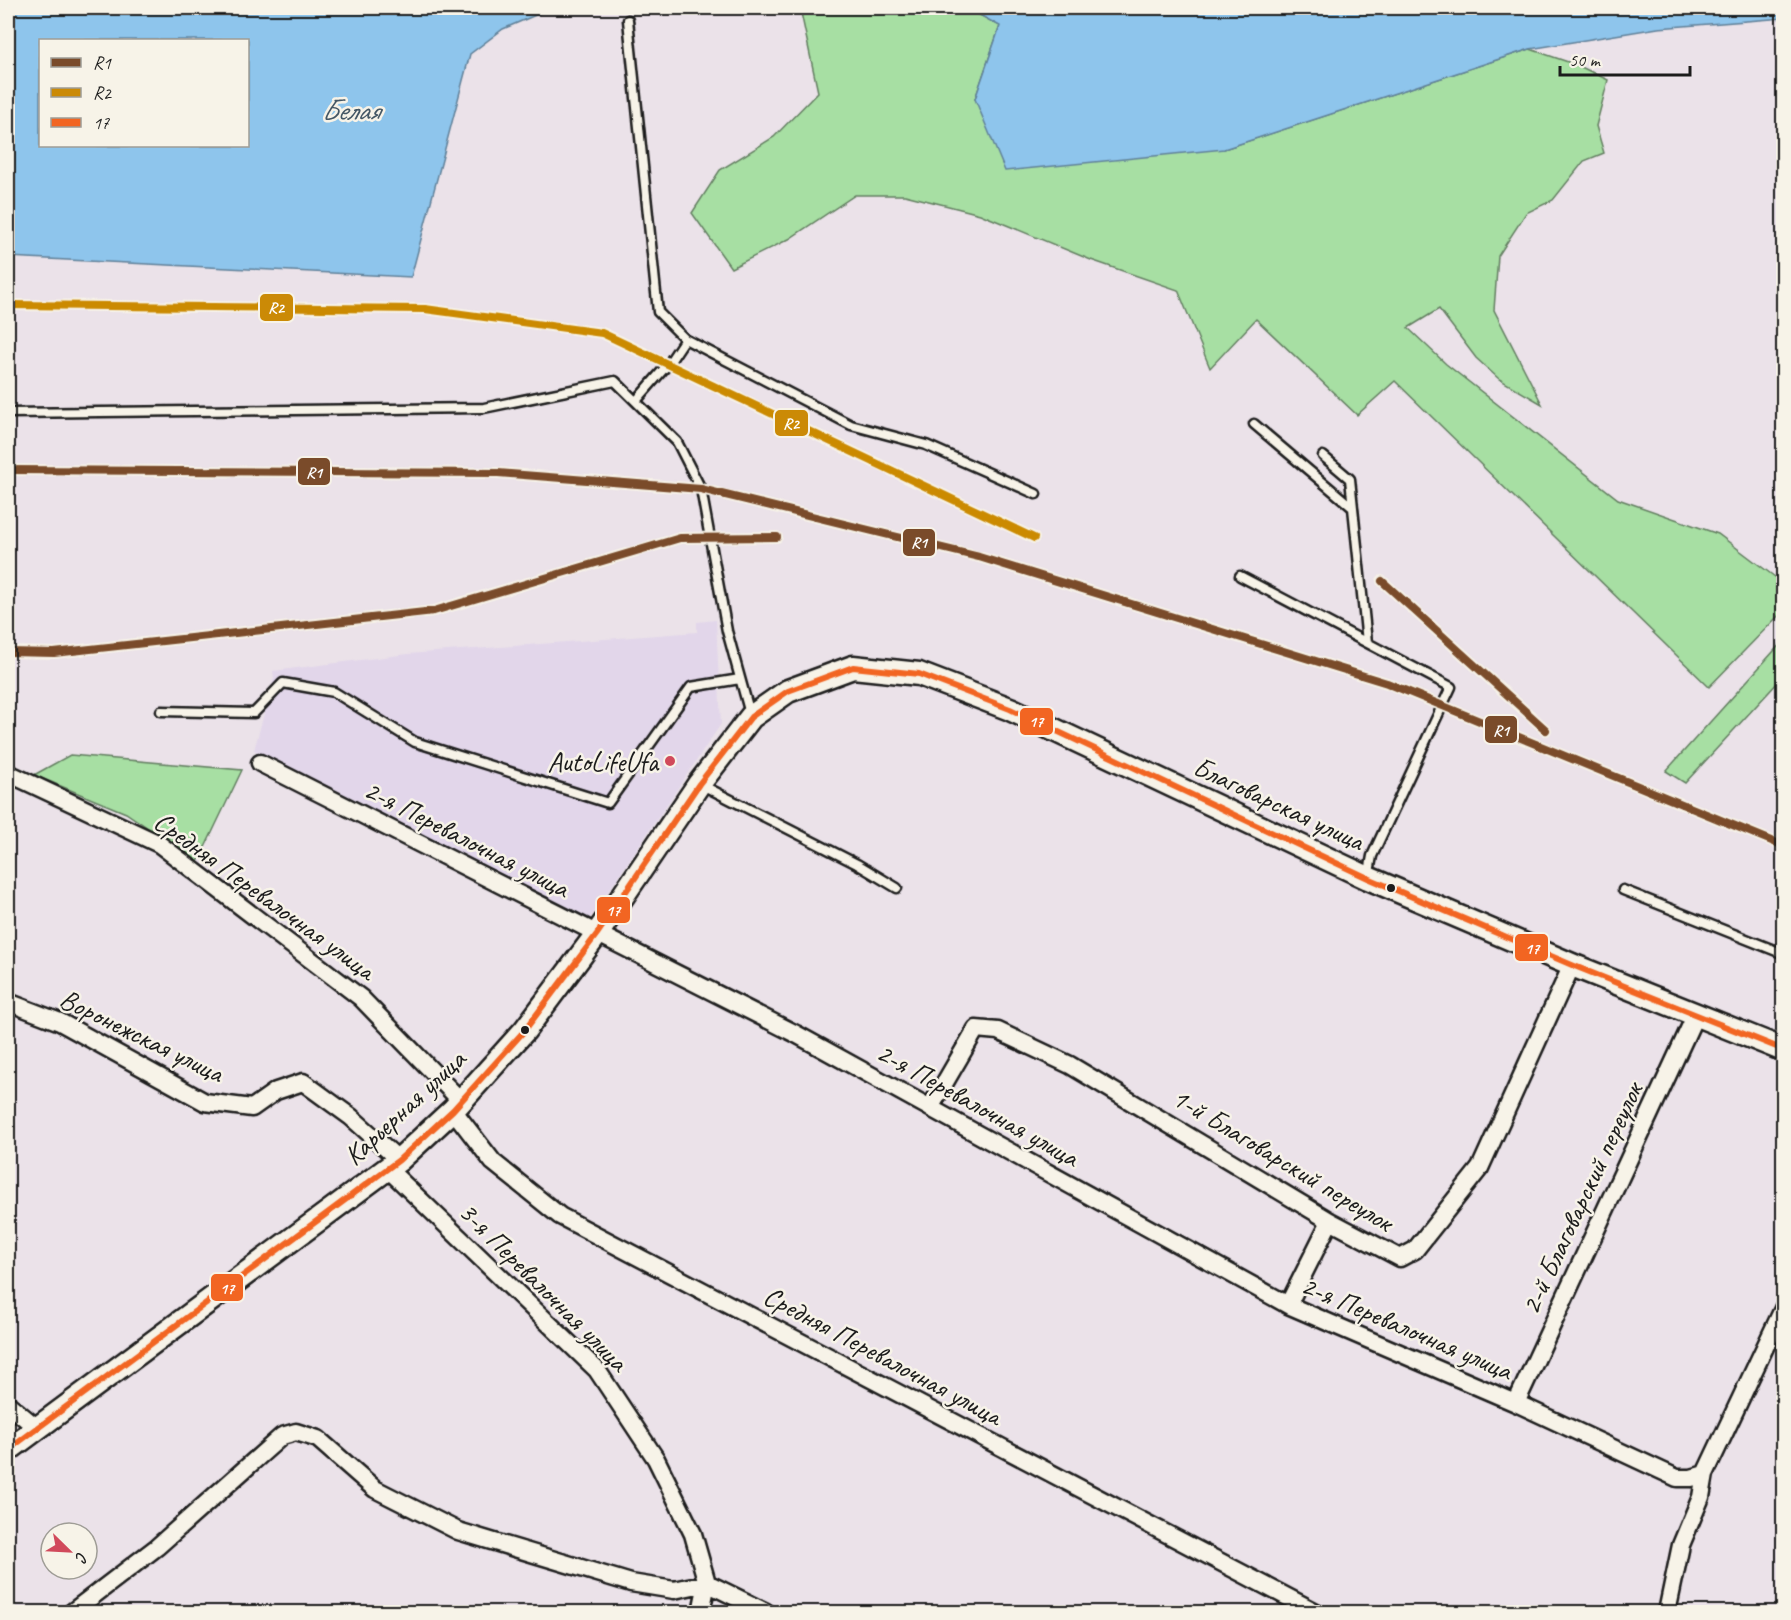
<svg xmlns="http://www.w3.org/2000/svg" width="1791" height="1620" font-family="Caveat,sans-serif">
	<style>
		.built { fill: #e2d6ea }
		.green { fill: #a7dfa3; stroke: #627e60; stroke-width: 1.5 }
		.water { fill: #8ec5ec; stroke: #608199; stroke-width: 1.5; fill-rule: evenodd }
		.lines { fill: none; stroke-linecap: round; stroke-linejoin: round }
		.lane-casing { stroke: #1c1c1c; stroke-width: 13 }
		.street-casing { stroke: #1c1c1c; stroke-width: 21 }
		.secondary-casing { stroke: #1c1c1c; stroke-width: 27 }
		.lane { stroke: #f7f3e8; stroke-width: 8 }
		.street { stroke: #f7f3e8; stroke-width: 16 }
		.secondary { stroke: #f7f3e8; stroke-width: 22 }
		.bus-1-casing { stroke: #f7f3e8; stroke-width: 10 }
		.bus-1 { stroke: #f26522; stroke-width: 6 }
		.rail-1-casing { stroke: #f7f3e8; stroke-width: 12 }
		.rail-2-casing { stroke: #f7f3e8; stroke-width: 12 }
		.rail-1 { stroke: #7a4b2a; stroke-width: 8 }
		.rail-2 { stroke: #cb8a06; stroke-width: 8 }
		.poi-dot { fill: #d1495b; stroke: #f7f3e8; stroke-width: 2 }
		.bus-dot { fill: #1c1c1c; stroke: #f7f3e8; stroke-width: 2 }
		.labels { text-anchor: middle; stroke-width: 5; stroke-linejoin: round; paint-order: stroke }
		.poi-label { font-size: 28px; fill: #1c1c1c; stroke: #f7f3e8; text-anchor: end }
		.street-label { font-size: 28px; fill: #1c1c1c; stroke: #f7f3e8 }
		.water-label { font-size: 30px; font-style: italic; fill: #445765; stroke: #f7f3e8 }
		.line-badge { stroke: #f7f3e8; stroke-width: 2 }
		.badge-label { font-size: 16px; text-anchor: middle; font-weight: bold; fill: #fff }
	</style>
	<rect width="100%" height="100%" fill="#ebe2e9"/>
	<filter id="ink" filterUnits="userSpaceOnUse"><feTurbulence type="fractalNoise" baseFrequency=".0167" numOctaves="2"/><feDisplacementMap in="SourceGraphic" scale="12" xChannelSelector="R" yChannelSelector="G"/><feConvolveMatrix kernelMatrix="1 2 1 2 8 2 1 2 1" color-interpolation-filters="sRGB"/></filter>
	<g filter="url(#ink)">
		<!-- built -->
		<path class="built" d="M716,620l5,104 -134,199 -333,-173 20,-72 -1,-7 135,-17 289,-22v-10z"/>
		<!-- green -->
		<path class="green" d="M800,8h167l33,18 -25,73 249,50 306,-100 47,16 31,15 -12,46 8,27 -20,8 -31,39 -27,13 -28,43 -4,54 48,94 -43,-25 -23,-21 -37,-49 -31,19 38,36 172,135 100,35 65,49v28l-74,76 -314,-306 -38,34 -101,-96 -46,49 -32,-78 -87,-30 -111,-46 -75,-19h-50l-66,44 -58,29 -39,-55 28,-43 54,-33 44,-45z
			M1783,641v35l-3,4 -95,103 -19,-12z
			M70,755l172,15 -44,92 -72,-49 -92,-38z"/>
		<!-- water -->
		<path class="water" d="M8,8h544l-49,21 -33,25 -59,223 -403,-20zM40,40h208v106h-208z
			M967,8h816l1,10 -126,10 -128,21 -306,100 -219,22 -30,-72 25,-73z"/>
		<g class="lines">
			<!-- lane casing -->
			<g class="lane-casing">
				<path id="lane" d="M628,20l30,292 27,27
					M636,401l33,-38 16,-24 166,86 75,20 110,49
					M8,413l476,-5 131,-27 62,61 24,47 26,142 23,83
					M1254,424l98,83
					M1323,456l27,23 17,163
					M1240,576l211,111 -79,169 -4,22
					M161,711l93,2 29,-30 51,9 81,50 193,61 83,-116 49,-8
					M700,784l157,80 40,24
					M1623,890l161,64"/>
			</g>
			<!-- street casing -->
			<g class="street-casing">
				<path id="street" d="M260,763l536,271 492,271 228,98 161,75h14l14,-4 79,-167
					M8,773l151,71 202,154 100,103
					M8,1002l52,20 145,80 47,6 24,-17 27,-9 48,35 48,43
					M930,1108l46,-79 22,2 72,34 260,156 70,37 15,-8 65,-82 92,-203
					M453,1110l40,52 67,54 756,396
					M388,1169l209,201 59,89 37,75 14,49 -6,29
					M1288,1305l42,-84
					M1516,1403l180,-389
					M8,1404l29,24
					M72,1612l85,-65 125,-111 14,-4 22,7 57,50 83,42 173,52 43,7 33,-7 59,29
					M1667,1612l14,-67 20,-48 4,-23"/>
			</g>
			<!-- secondary casing -->
			<g class="secondary-casing">
				<path id="secondary" d="M8,1450l391,-290 54,-50 72,-80 72,-96 102,-150 52,-67 37,-26 65,-24 66,7 91,35 358,169 204,87 212,85"/>
			</g>
			<!-- lane -->
			<use href="#lane" class="lane"/>
			<!-- street -->
			<use href="#street" class="street"/>
			<!-- secondary -->
			<use href="#secondary" class="secondary"/>
			<!-- bus-1 casing -->
			<g class="bus-1-casing">
				<path id="bus-1" d="M8,1450l391,-290 54,-50 72,-80 72,-96 102,-150 52,-67 37,-26 65,-24 66,7 91,35 358,169 204,87 212,85"/>
			</g>
			<!-- bus-1 -->
			<use href="#bus-1" class="bus-1"/>
			<!-- rail-1 casing -->
			<g class="rail-1-casing">
				<path id="rail-1" d="M8,470l490,3 203,16 278,68 408,126 397,163
					M1382,581l164,149
					M8,652l46,1 380,-42 246,-73 97,-1"/>
			</g>
			<!-- rail-2 casing -->
			<g class="rail-2-casing">
				<path id="rail-2" d="M8,305l417,4 177,24 432,205"/>
			</g>
			<!-- rail-1 -->
			<use href="#rail-1" class="rail-1"/>
			<!-- rail-2 -->
			<use href="#rail-2" class="rail-2"/>
		</g>
	</g>
	<!-- markers -->
	<circle class="poi-dot" cx="670" cy="761" r="6"/>
	<g class="bus-dot">
		<circle cx="1391" cy="888" r="5"/>
		<circle cx="525" cy="1030" r="5"/>
	</g>
	<g class="labels">
		<!-- poi labels -->
		<g class="poi-label">
			<text x="658" y="771">AutoLifeUfa</text>
		</g>
		<!-- street labels -->
		<g class="street-label">
			<text transform="translate(1279 803) rotate(25)" y="10">Благоварская улица</text>
			<text transform="translate(467 838) rotate(27)" y="10">2-я Перевалочная улица</text>
			<text transform="translate(265 895) rotate(36)" y="10">Средняя Перевалочная улица</text>
			<text transform="translate(142 1035) rotate(26)" y="10">Воронежская улица</text>
			<text transform="translate(978 1104) rotate(29)" y="10">2-я Перевалочная улица</text>
			<text transform="translate(404 1107) rotate(-43)" y="10">Карьерная улица</text>
			<text transform="translate(1283 1159) rotate(31)" y="10">1-й Благоварский переулок</text>
			<text transform="translate(1581 1198) rotate(-65)" y="10">2-й Благоварский переулок</text>
			<text transform="translate(544 1286) rotate(45)" y="10">3-я Перевалочная улица</text>
			<text transform="translate(1407 1327) rotate(23)" y="10">2-я Перевалочная улица</text>
			<text transform="translate(883 1355) rotate(28)" y="10">Средняя Перевалочная улица</text>
		</g>
		<!-- water labels -->
		<g class="water-label">
			<text x="350" y="120">Белая</text>
		</g>
	</g>
	<g class="line-badge">
		<rect x="259" y="293" width="35" height="29" rx="6" fill="#cb8a06"/>
		<rect x="774" y="409" width="35" height="28" rx="6" fill="#cb8a06"/>
		<rect x="297" y="457" width="34" height="29" rx="6" fill="#7a4b2a"/>
		<rect x="902" y="528" width="34" height="29" rx="6" fill="#7a4b2a"/>
		<rect x="1019" y="707" width="35" height="29" rx="6" fill="#f26522"/>
		<rect x="1484" y="715" width="34" height="29" rx="6" fill="#7a4b2a"/>
		<rect x="596" y="896" width="35" height="28" rx="6" fill="#f26522"/>
		<rect x="1514" y="933" width="35" height="29" rx="6" fill="#f26522"/>
		<rect x="210" y="1273" width="34" height="29" rx="6" fill="#f26522"/>
	</g>
	<g class="badge-label">
		<text x="276" y="313">R2</text>
		<text x="791" y="429">R2</text>
		<text x="314" y="478">R1</text>
		<text x="919" y="548">R1</text>
		<text x="1036" y="727">17</text>
		<text x="1501" y="736">R1</text>
		<text x="613" y="916">17</text>
		<text x="1532" y="954">17</text>
		<text x="227" y="1294">17</text>
	</g>
	<!-- margin -->
	<rect width="1791" height="1620" fill="none" stroke="#f7f3e8" stroke-width="30"/>
	<rect x="15" y="15" width="1761" height="1590" fill="none" stroke="#1c1c1c" stroke-width="2" filter="url(#ink)"/>
	<!-- legend -->
	<rect x="39" y="39" width="210" height="108" fill="#f7f3e8" stroke="#9f9d96" stroke-width="1.5"/>
	<rect x="51" y="58" width="30" height="9" fill="#7a4b2a" stroke="#9f9d96" stroke-width="1.5"/>
	<text x="93" y="69" font-size="18" fill="#1c1c1c">R1</text>
	<rect x="51" y="88" width="30" height="9" fill="#cb8a06" stroke="#9f9d96" stroke-width="1.5"/>
	<text x="93" y="99" font-size="18" fill="#1c1c1c">R2</text>
	<rect x="51" y="118" width="30" height="9" fill="#f26522" stroke="#9f9d96" stroke-width="1.5"/>
	<text x="93" y="129" font-size="18" fill="#1c1c1c">17</text>
	<!-- north arrow -->
	<g transform="translate(69 1551) rotate(114)"><circle r="28" fill="#f7f3e8" stroke="#9f9d96" stroke-width="1.5"/>
	<path d="M0-4.5L10 22L0 15L-10 22Z" fill="#d1495b"/>
	<text y="-9" font-size="16" font-weight="bold" text-anchor="middle" fill="#1c1c1c">С</text>
	</g>
	<!-- scale -->
	<path d="M1560 66v9h130v-9" fill="none" stroke="#1c1c1c" stroke-width="3"/>
	<text x="1569" y="66" font-size="18" fill="#1c1c1c" stroke="#f7f3e8" stroke-width="4.5" paint-order="stroke">50 m</text>
</svg>
